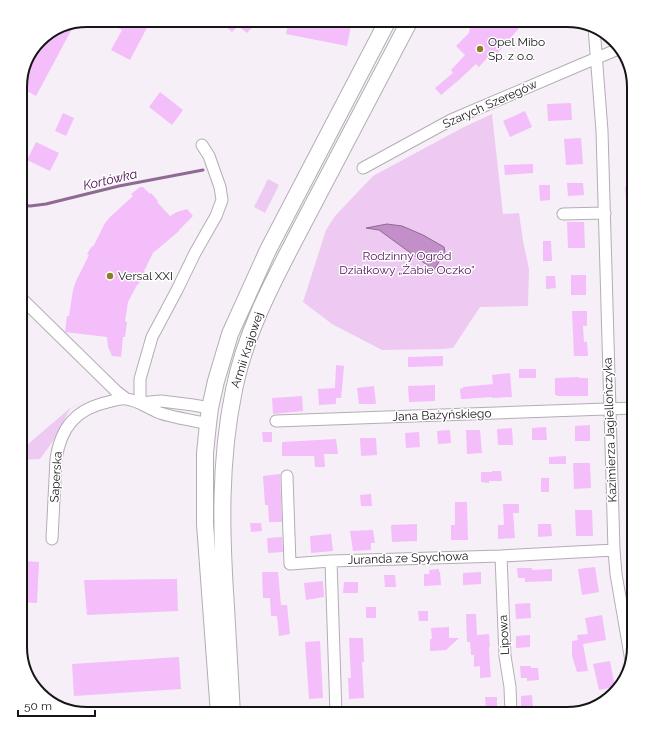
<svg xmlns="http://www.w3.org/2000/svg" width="654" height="734" font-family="Raleway,sans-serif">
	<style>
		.green { fill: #eec9f2 }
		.water { fill: #c28fc8; stroke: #8f6a93 }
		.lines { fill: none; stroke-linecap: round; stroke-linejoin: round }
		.stream { stroke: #8f6a93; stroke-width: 3 }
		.building { fill: #f4befa }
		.street-casing { stroke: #b3adb4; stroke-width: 13 }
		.secondary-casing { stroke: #b3adb4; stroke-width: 18 }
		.street { stroke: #fff; stroke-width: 11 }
		.secondary { stroke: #fff; stroke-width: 16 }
		.poi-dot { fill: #8b7f26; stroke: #fff; stroke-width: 1.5 }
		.labels { text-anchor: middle; stroke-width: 3; stroke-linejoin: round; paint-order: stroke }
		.poi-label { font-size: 12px; fill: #171518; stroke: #fff; text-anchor: start }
		.street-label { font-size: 12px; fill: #171518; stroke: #fff }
		.park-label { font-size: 12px; fill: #511159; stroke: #fff }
		.water-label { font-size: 13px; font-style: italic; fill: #490751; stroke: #fff }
		.rim { fill: none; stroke: #171518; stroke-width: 2 }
	</style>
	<rect width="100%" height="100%" fill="#f6eff7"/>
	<!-- green -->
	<path class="green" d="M492,114l11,100 16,-1 4,28 6,28 -1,37 -48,1 -27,41 -10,1 -61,1 -50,-26 -29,-22 23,-72 9,-14 38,-40 89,-48z
		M268,179l11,6 -14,28 -11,-6z
		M20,359l7,2 -7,38z
		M89,398l-19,11 -17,32 -13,18 -20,1v-9l49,-42z"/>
	<!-- water -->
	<path class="water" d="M387,224l15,2 21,9 21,12 1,5 -11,18 -55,-40 -13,-2z"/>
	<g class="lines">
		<!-- stream -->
		<path class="stream" d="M20,205l10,1 16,-2 73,-18 84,-16"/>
	</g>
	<!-- building -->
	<path class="building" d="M103,20h48l-21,40 -19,-10 11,-20z
		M218,20h41l-12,13 -9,-7 -6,6z
		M289,20h33l29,6 -4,20 -61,-12z
		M471,20h55l-31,36 -3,-3 -13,14 -3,-3 -16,15 -19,16 -6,-7 18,-15 -2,-3 14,-15 -9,-9 13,-13z
		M74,25l-38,71 -16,-9v-5l7,-24 16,-21z
		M160,92l23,18 -11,15 -23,-18z
		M571,103l1,17 -24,1 -1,-17z
		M525,111l7,16 -22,10 -7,-16z
		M63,113l11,5 -8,18 -11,-5z
		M581,138l2,26 -17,1 -2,-26z
		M36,142l23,11 -9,18 -23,-11z
		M533,164v9l-28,2 -1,-10z
		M567,183h16l1,12 -16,1z
		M539,185h11v15l-10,1z
		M140,187h3l7,7 1,-1 7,8 -1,1 13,14 7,-4 10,-3 6,7 -14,14v1l-26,22 -9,18 1,1 -4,8 -3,5h-1l-9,17 -3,19 2,1 -2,15h-2l-2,20 -9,-1 -4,-9 -1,-10 -42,-5 2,-16h2l4,-26 3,-9 13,-26 -2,-1 5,-8 1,1 12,-24 4,-5 24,-22 -2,-2z
		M625,187h9v11h-8z
		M567,222h17l1,26h-17z
		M543,241h8l1,20h-9z
		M571,275h15v20h-15z
		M546,276h9l1,12 -10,1z
		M572,311h15v15h-4l1,16h3l1,14h-14z
		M443,356v10l-35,1v-10z
		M336,365l8,1 -3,32h-5v6l-17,1 -1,-16 17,-1z
		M519,369h17v9h-17z
		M510,373l2,24 -20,1v-1l-28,2h-3l-1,-10 3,-1v-1l30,-3 -1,-9z
		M579,377v1h9v18h-31v-1h-2v-17z
		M435,385v16l-26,1 -1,-16z
		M374,386l2,18h-17l-2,-16z
		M302,396l1,15 -30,3 -1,-16z
		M590,425v16h-15v-15z
		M546,427l1,13h-15v-12z
		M512,428l1,17h-15l-1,-16z
		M450,430l1,13 -13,1 -1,-13z
		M466,430h14l2,23 -15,1z
		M262,432h10v10h-9z
		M419,432l1,15 -14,1 -1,-15z
		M360,438h16l1,17 -16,1z
		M336,439l2,15h-14l1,13h-10l-1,-11h-32v-14z
		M566,456v8h-17v-7z
		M573,463h17l1,25 -17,1z
		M492,471h9l1,10h-13v2l-8,-1v-10h11z
		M280,474l2,48h-13l-1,-17h-3l-2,-29z
		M541,478h8v14h-8z
		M371,494l1,12h-11l-1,-11z
		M455,502h12l1,38h-17v-15h4z
		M503,504h16v9h-6l2,25 -17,1v-14h6z
		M575,510h17l1,26h-17z
		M250,523h11l1,8 -11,1z
		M417,524v17l-25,1 -1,-17z
		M538,524h13l1,12 -14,1z
		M373,530l2,13h-4v7l-18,1 -3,-20z
		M331,534l2,17 -22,2 -1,-17z
		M282,537l1,15 -15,1 -1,-15z
		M24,561l15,1 -2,41 -17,-1v-24h2z
		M595,567l4,25 -17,3 -4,-26z
		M517,568h15v2l20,-1v12l-27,1v-4h-7z
		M439,569v3h1l1,13 -17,1v-12h6l-1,-4z
		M262,572h16l3,33h6l3,29 -11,2 -2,-20h-6l-1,-18h-7z
		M481,572v12l-18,1v-12z
		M384,575h11l1,12h-11z
		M177,579l1,32 -91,4 -3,-35z
		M323,581l1,16 -18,3 -2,-17z
		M344,582h14v11h-15z
		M530,603l1,15 -15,1 -1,-15z
		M366,607h10v11h-10z
		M418,611h10v10h-9z
		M466,614h10l1,21 12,-1 1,13h-1l1,19 1,11 -11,1v-12l-6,1v-12h-3l-1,-13h-3z
		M602,615l4,25 -23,4 5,27 -11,1 -5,-16v-15l6,-1 -1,-5 11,-1 -3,-16z
		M449,627v11h10l-13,12 -16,1v-12h2l-1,-11z
		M530,635v12l-14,1v-12z
		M349,638h14l1,24h-2l2,36 -15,1 -1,-21h3z
		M320,641l3,57 -14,1 -4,-57z
		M179,657l2,32 -107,7 -2,-32z
		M610,661l5,26 -16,3 -6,-26z
		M520,666h11v2h7l1,12 -12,1v-3h-6z
		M532,695l1,12h-12v-11z
		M485,697h12v12h-11z"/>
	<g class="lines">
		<!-- street casing -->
		<g class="street-casing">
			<path id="street" d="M594,27l8,104 12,419 2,24 15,87
				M363,168l88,-48 129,-55 41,-17
				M563,214l42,-1
				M20,297l96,94 9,7
				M140,403v-24l12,-42 25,-47 18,-37 21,-37 6,-16 -2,-13 -11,-31 -7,-11
				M140,403l21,-2 32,4 17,3
				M276,421l358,-13
				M287,476l3,88 41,-3 170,-5 113,-6
				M52,539l4,-80c5,-32 20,-50 52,-57 5,-1 12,-4 18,-3 12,1 23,10 34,14 15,5 32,7 48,11
				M501,556l4,100 5,31 1,27
				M331,561l5,153"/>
		</g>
		<!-- secondary casing -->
		<g class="secondary-casing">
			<path id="secondary" d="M219,714l-14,-190v-71l3,-29 2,-16 6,-27 14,-47 38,-84 120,-230
				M232,714c-2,-36 -4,-71 -6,-107 -5,-73 -7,-145 8,-217 12,-61 43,-116 71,-170 35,-67 70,-133 105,-200"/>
		</g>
		<!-- street -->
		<use href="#street" class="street"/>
		<!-- secondary -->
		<use href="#secondary" class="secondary"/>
	</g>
	<!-- markers -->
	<g class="poi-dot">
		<circle cx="480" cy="49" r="4"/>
		<circle cx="110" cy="276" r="4"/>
	</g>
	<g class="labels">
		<!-- poi labels -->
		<g class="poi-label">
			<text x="488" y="46">Opel Mibo<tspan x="488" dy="14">Sp. z o.o.</tspan></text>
			<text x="118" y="280">Versal XXI</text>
		</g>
		<!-- street labels -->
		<g class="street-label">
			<text transform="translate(490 104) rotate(-24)" y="4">Szarych Szeregów</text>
			<text transform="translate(247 350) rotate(-72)" y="4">Armii Krajowej</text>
			<text transform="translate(442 415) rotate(-2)" y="4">Jana Bażyńskiego</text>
			<text transform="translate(610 430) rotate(-92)" y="4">Kazimierza Jagiellończyka</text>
			<text transform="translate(56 477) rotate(-86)" y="4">Saperska</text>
			<text transform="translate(408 558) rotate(-2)" y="4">Juranda ze Spychowa</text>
			<text transform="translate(504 635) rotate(-93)" y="4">Lipowa</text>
		</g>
		<!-- park labels -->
		<g class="park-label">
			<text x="407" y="260">Rodzinny Ogród<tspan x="407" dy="14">Działkowy „Żabie Oczko”</tspan></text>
		</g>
		<!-- water labels -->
		<g class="water-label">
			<text transform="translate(110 179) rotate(-13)" y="5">Kortówka</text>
		</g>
	</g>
	<!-- crop -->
	<path d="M0 0H654V734H0ZM87 27H567A60 60 0 0 1 627 87V647A60 60 0 0 1 567 707H87A60 60 0 0 1 27 647V87A60 60 0 0 1 87 27Z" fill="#fff" fill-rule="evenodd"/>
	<path class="rim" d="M87 27H567A60 60 0 0 1 627 87V647A60 60 0 0 1 567 707H87A60 60 0 0 1 27 647V87A60 60 0 0 1 87 27Z"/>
	<!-- scale -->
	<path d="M18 710v6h77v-6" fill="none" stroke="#171518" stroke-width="2"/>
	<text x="24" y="710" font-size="12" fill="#171518" stroke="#ffffff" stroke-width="3" paint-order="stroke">50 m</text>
</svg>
